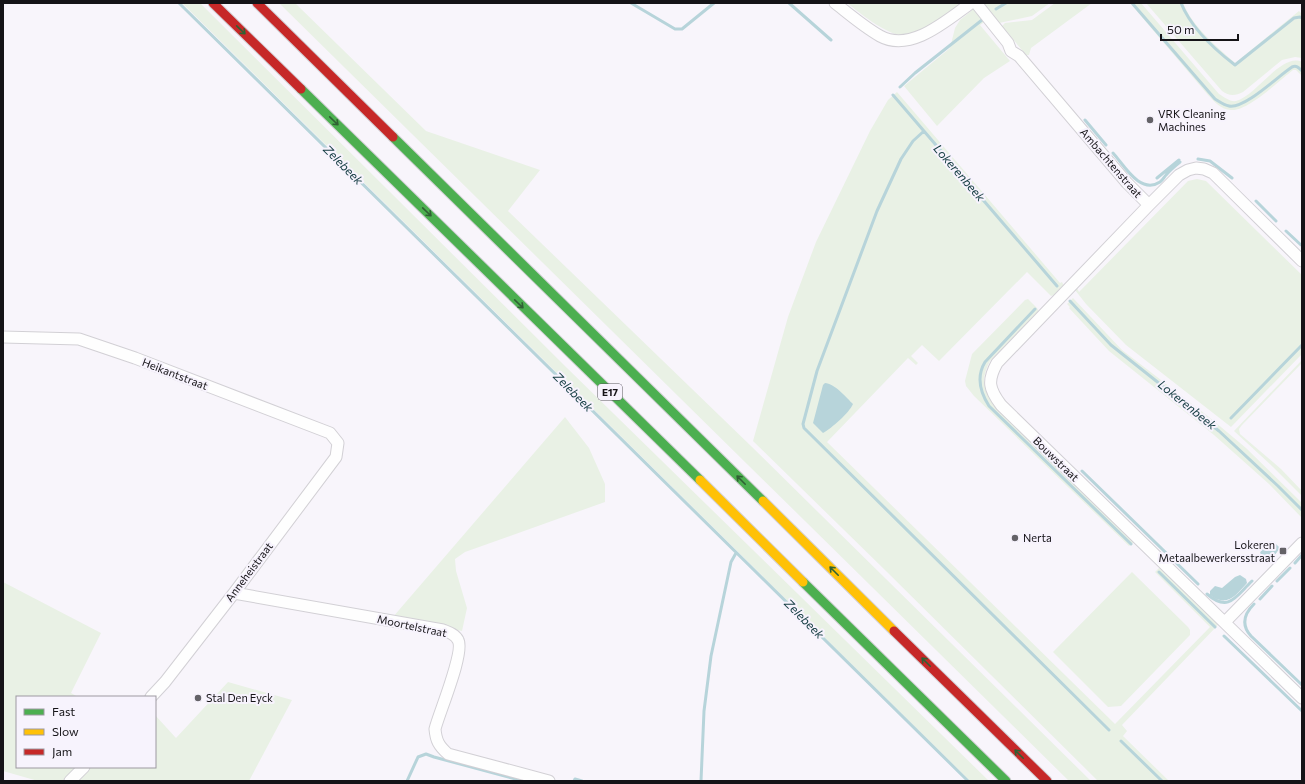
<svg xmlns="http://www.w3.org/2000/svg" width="1305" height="784" font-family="Commissioner,sans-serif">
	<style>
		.green { fill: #e9f1e5 }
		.water { fill: #b7d4da }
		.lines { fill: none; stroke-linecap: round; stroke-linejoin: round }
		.stream { stroke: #b7d4da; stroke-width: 3 }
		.street-casing { stroke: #d2d0d5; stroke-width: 13 }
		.fast-casing { stroke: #d2d0d5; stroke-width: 11 }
		.slow-casing { stroke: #d2d0d5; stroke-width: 11 }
		.jam-casing { stroke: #d2d0d5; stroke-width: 11 }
		.street { stroke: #fefefe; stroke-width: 11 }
		.fast { stroke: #4caf50; stroke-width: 9 }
		.slow { stroke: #ffc107; stroke-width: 9 }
		.jam { stroke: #c62828; stroke-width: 9 }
		.oneway { stroke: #306134 }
		.poi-dot { fill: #646267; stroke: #f7f3fd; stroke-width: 1.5 }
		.labels { text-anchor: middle; stroke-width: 4; stroke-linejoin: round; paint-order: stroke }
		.shield { fill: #f7f3fd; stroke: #59565c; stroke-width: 1 }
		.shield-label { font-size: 10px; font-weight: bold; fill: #151317 }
		.poi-label { font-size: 11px; fill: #151317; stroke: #f7f3fd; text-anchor: start }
		.street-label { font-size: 11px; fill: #151317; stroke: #f7f3fd }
		.water-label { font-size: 12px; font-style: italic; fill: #113a3f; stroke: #f7f3fd }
	</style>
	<rect width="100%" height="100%" fill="#f8f5fb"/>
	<!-- green -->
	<path class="green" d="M182,3h18l366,364 423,414h-19z
		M279,3h16l131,128 114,39 -32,41 243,235 340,335h-22z
		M847,3h113c-14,11 -42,36 -61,32 -17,-4 -38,-21 -52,-32z
		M981,3h69l-18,13 -33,7 -6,-7 -13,9 30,36 -26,17 -47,48 -33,-40 46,-38 5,-20 5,-8z
		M1055,3h37l-61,45 -2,7h-3l-24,-29 3,-3 27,-3z
		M1130,3h11l78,91c5,3 11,8 17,7 20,-5 46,-49 66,-39v14l-6,-6h-3c-13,10 -46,42 -62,40 -10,0 -17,-9 -23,-15z
		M1146,3h37c10,24 32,42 52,60l64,-52 3,3v44l-7,-1 -13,3 -39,32c-8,4 -14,4 -21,-1z
		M897,92l163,191 2,-1 2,4 -10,9 -3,1 -24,-24 -88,89 -17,-16 -11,11 7,7 -2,2 -8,-7 -81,84 288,282 95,-97 -55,-55 5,-5 56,54 2,3 -1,2 -95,99 5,6 -4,5 46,45h-71l-212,-210 -133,-130 35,-124 28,-75 54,-111 18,-31z
		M1197,179l9,2 96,94v79l-71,73 -105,-82 -40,-41 -11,-14 2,-2 2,4 109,-111z
		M1073,298l49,52 87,67 37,31 56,55v15l-33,-34 -55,-49 -105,-84 -40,-43 1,-1 -3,-3z
		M1028,299l9,9 2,4 -49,49c-12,22 -4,35 12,52l132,129 -5,4 -155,-150 -8,-10 -1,-5 7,-27 53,-54z
		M1302,360v3l-60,62 -3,4 1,5 41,35 21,22v5l-29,-29 -39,-36z
		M565,417l24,31 16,36v18l-140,50 -10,7 1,12 11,37 -5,23 -69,-14z
		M1132,572l56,55 2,3v5l-69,71 -13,1 -55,-55z
		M3,582l98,51 -30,60 7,4h-61v70h59l-13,14h-25l-35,-10z
		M228,682l64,18 -43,81h-172l12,-14h66v-52l21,23z"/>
	<!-- water -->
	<path class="water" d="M825,383c9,0 22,15 28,21 -4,9 -21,24 -30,29l-10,-10 10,-38z
		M1270,541h3l7,7 -9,12 -3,1 -8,-8 1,-2z
		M1240,575l6,4 1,4c-11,12 -20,25 -37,12v-4l5,-5 7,2 13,-11z"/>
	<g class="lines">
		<!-- stream -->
		<path class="stream" d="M179,3l789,778
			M631,3l44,26h7l32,-26
			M789,3l42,37
			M1132,3l83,96c5,3 9,6 14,7 16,3 49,-30 63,-39 5,-2 7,1 10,4
			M1181,3c10,25 33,46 54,62l59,-47 6,-1 2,1
			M996,9l10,-6
			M900,87l15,-14 67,-53
			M893,95l164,191
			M1085,120l21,25
			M924,131l-11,10 -12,18 -24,52 -60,160 -14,53 1,4 305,302
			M1113,153c11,12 27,42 47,29 3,-2 4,-5 6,-7 4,-5 9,-9 14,-13
			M1198,159l12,2 22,17
			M1157,178l22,-18
			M1256,201l20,20
			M1286,231l15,14
			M1070,301l41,44 108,86 59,55 24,24
			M1035,309l-50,53c-9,15 -5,30 4,44l142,138
			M1231,418l71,-73
			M1082,471l116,113
			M1295,563l7,-8
			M1159,572l56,55
			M1277,581l13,-13
			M1207,594c22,19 29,2 45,-13
			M1260,599l12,-13
			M1254,604c-10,10 -13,21 -3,32l51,49
			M1224,636l78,75
			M1121,741l41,40
			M407,781l11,-24 8,-3 8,3 89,24
			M574,781l1,-2 7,2
			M701,781l3,-70 7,-55 20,-94 5,-9"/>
		<!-- street casing -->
		<g class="street-casing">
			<path id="street" d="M835,3c14,11 29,24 45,33 31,17 67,-16 91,-33
				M976,3l32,40 3,8 8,5 108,127 22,22
				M1302,261l-89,-88 -9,-4 -8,-1 -8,2 -9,5 -30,30 -152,158c-10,18 -8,26 4,42l301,293
				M3,337l76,2 56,19 195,75 8,10 -2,14 -102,136 -69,89 -14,15
				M234,593l209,37c5,2 12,4 15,10 7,12 -19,73 -23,89 1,12 4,17 13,25l101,27
				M1225,622l77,-79
				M70,781l14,-14"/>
		</g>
		<!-- fast casing -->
		<g class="fast-casing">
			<path id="fast" d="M301,89l399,391
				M393,137l370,364
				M803,582l203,199"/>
		</g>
		<!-- slow casing -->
		<g class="slow-casing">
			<path id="slow" d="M700,480l103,102
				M763,501l131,130"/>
		</g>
		<!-- jam casing -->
		<g class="jam-casing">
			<path id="jam" d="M213,3l88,86
				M257,3l136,134
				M894,631l153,150"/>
		</g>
		<!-- street -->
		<use href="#street" class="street"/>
		<!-- fast -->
		<use href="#fast" class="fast"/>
		<!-- slow -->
		<use href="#slow" class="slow"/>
		<!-- jam -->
		<use href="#jam" class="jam"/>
	</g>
	<!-- one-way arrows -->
	<defs><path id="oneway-shaft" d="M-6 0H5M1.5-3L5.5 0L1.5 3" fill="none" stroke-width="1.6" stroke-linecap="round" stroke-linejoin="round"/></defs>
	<g class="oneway">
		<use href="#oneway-shaft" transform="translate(241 30) rotate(44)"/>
		<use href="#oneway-shaft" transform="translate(334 121) rotate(44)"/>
		<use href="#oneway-shaft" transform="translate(427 212) rotate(44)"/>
		<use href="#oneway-shaft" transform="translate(519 304) rotate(44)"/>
		<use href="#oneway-shaft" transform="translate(741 480) rotate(-135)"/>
		<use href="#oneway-shaft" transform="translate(834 571) rotate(-135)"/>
		<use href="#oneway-shaft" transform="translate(926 662) rotate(-135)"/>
		<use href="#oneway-shaft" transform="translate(1019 754) rotate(-135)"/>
	</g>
	<!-- markers -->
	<g class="poi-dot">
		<circle cx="1150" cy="120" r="4"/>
		<circle cx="1015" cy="538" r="4"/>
		<rect x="1279" y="547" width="8" height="8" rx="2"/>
		<circle cx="198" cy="698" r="4"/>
	</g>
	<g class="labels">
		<!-- shield labels -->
		<rect class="shield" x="598" y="384" width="24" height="16" rx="3"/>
		<g class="shield-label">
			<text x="610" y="396">E17</text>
		</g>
		<!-- poi labels -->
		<g class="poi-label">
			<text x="1158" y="118">VRK Cleaning<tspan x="1158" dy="13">Machines</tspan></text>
			<text x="1023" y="542">Nerta</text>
			<text x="1275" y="549" text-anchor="end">Lokeren<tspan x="1275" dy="13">Metaalbewerkersstraat</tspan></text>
			<text x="206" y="702">Stal Den Eyck</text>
		</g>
		<!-- street labels -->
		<g class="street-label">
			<text transform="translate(1111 163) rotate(49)" y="4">Ambachtenstraat</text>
			<text transform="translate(175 374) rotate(21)" y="4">Heikantstraat</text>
			<text transform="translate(1056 459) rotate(44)" y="4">Bouwstraat</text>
			<text transform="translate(249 572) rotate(-53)" y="4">Anneheistraat</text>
			<text transform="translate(412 626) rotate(12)" y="4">Moortelstraat</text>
		</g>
		<!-- water labels -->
		<g class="water-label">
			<text transform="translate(343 165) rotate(45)" y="4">Zelebeek</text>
			<text transform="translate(959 173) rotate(49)" y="4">Lokerenbeek</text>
			<text transform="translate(573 392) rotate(45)" y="4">Zelebeek</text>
			<text transform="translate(1187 405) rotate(39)" y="4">Lokerenbeek</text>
			<text transform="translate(804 619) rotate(45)" y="4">Zelebeek</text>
		</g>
	</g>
	<!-- border -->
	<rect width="1305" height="784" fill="none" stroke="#151317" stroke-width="8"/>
	<!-- legend -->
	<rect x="16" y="696" width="140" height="72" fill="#f7f3fd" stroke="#9d99a1"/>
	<rect x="24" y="709" width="20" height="6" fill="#4caf50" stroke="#9d99a1"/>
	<text x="52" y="716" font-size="12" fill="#151317">Fast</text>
	<rect x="24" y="729" width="20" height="6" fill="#ffc107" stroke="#9d99a1"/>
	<text x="52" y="736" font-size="12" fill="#151317">Slow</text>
	<rect x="24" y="749" width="20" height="6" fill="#c62828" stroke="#9d99a1"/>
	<text x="52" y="756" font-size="12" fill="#151317">Jam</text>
	<!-- scale -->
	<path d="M1161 34v6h77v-6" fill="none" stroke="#151317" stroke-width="2"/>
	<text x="1167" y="34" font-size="12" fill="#151317" stroke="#f7f3fd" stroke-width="3" paint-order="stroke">50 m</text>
</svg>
